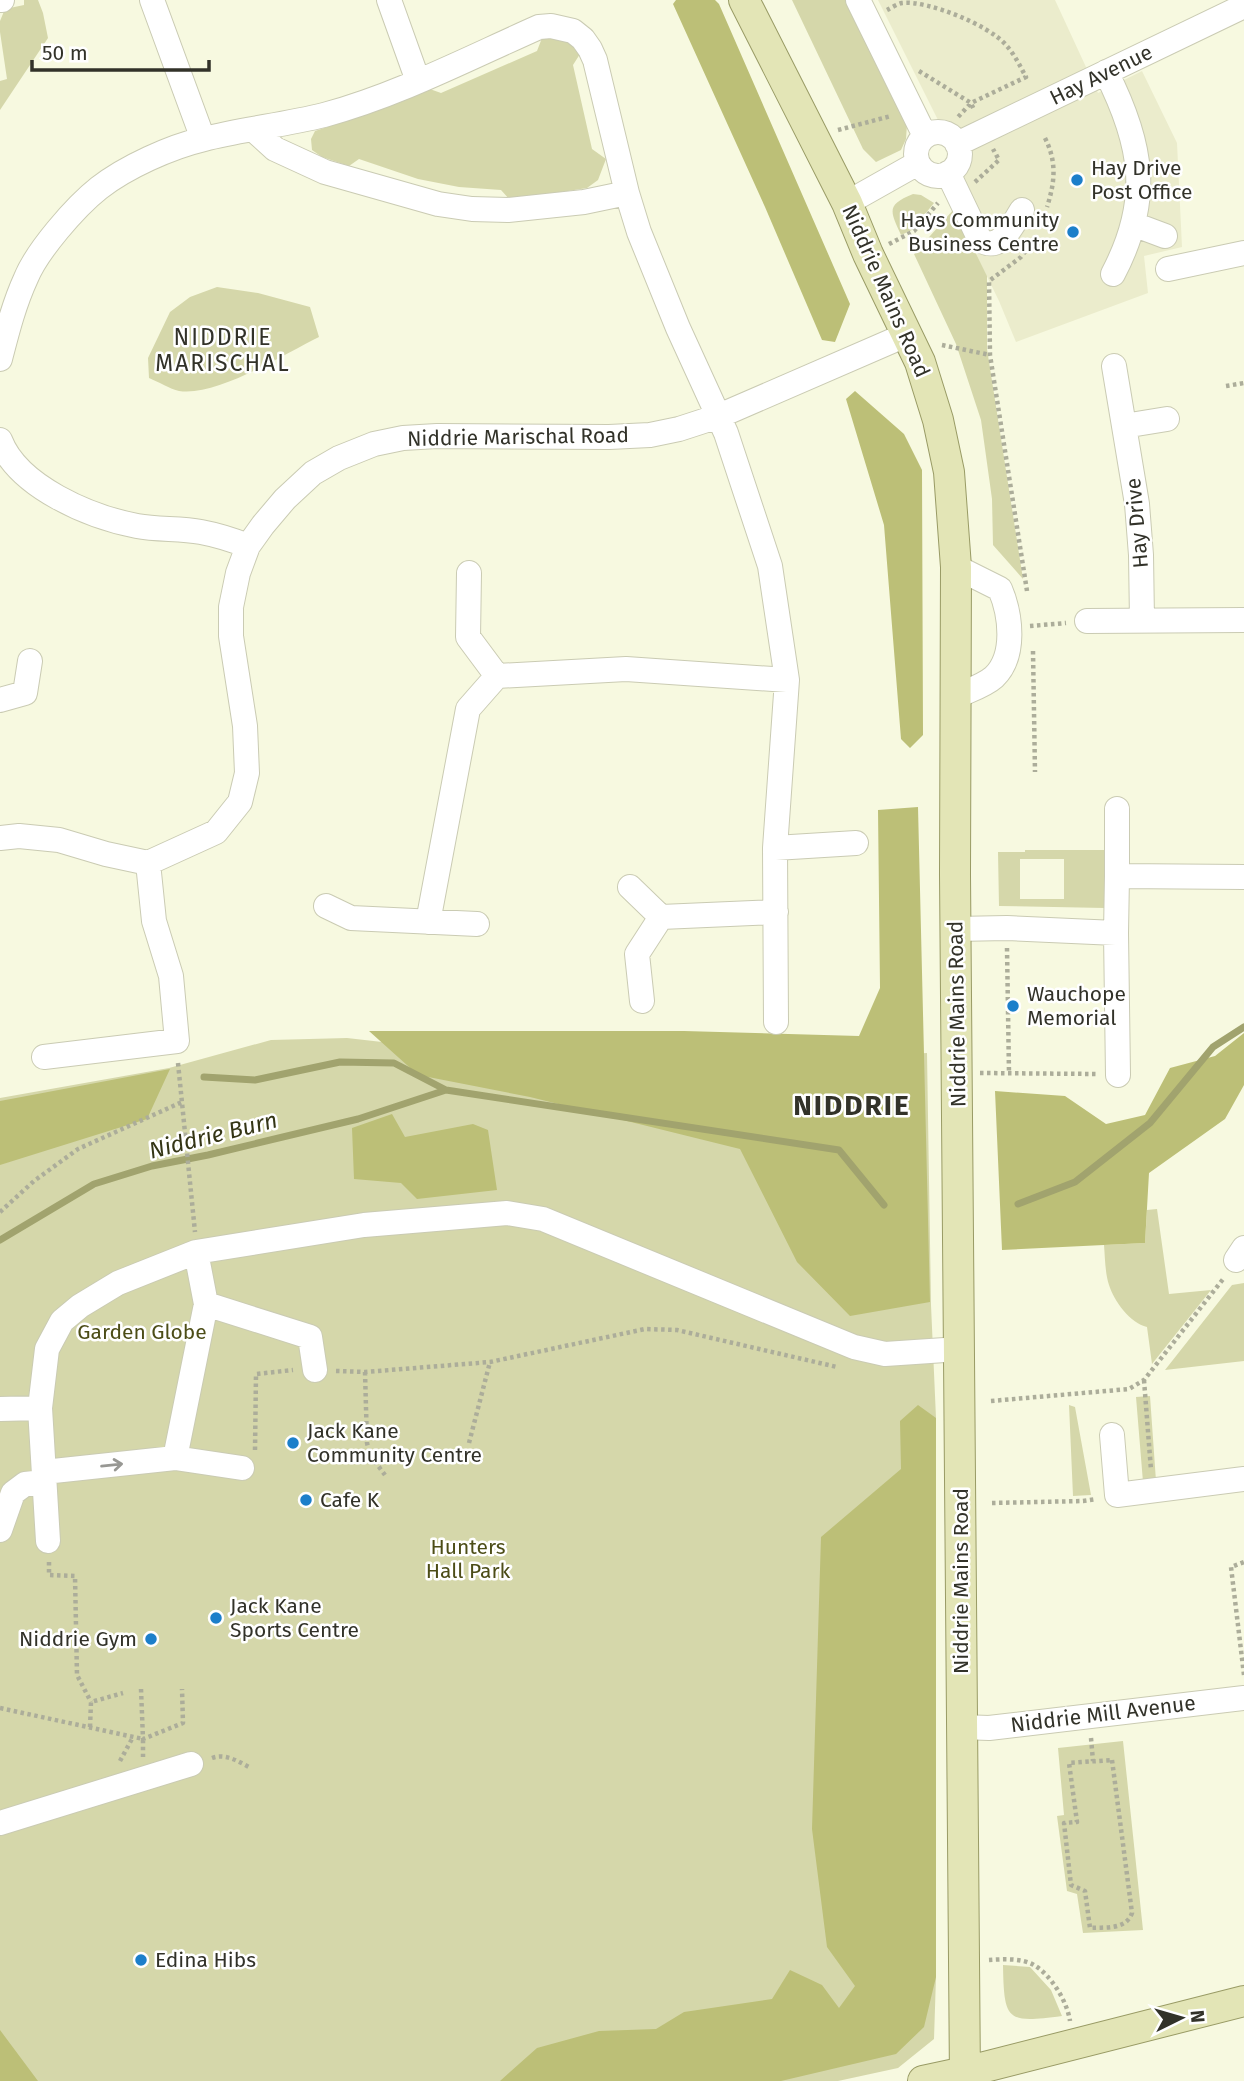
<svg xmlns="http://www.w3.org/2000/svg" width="1244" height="2081" font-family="'Fira Sans',sans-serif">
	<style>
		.built { fill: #ebeccc }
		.green { fill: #d5d7aa; fill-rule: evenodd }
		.forest { fill: #bcbf77 }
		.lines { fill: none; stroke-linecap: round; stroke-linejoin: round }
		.stream { stroke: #a1a36e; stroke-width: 7 }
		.minor-casing { stroke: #cacbb3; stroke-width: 26 }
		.major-casing { stroke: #999b65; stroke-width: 32 }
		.path { stroke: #acad9a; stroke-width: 4.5; stroke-dasharray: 3.5 3.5; stroke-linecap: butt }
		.minor { stroke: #fff; stroke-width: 24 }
		.major { stroke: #e3e5b6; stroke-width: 30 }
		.oneway { stroke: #989894 }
		.poi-dot { fill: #1c7fca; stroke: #fff; stroke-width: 2.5 }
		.labels { text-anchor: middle; stroke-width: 5; stroke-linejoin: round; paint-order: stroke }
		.street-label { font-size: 21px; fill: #323229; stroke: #fff }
		.poi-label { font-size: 21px; fill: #323229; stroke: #fff; text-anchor: start }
		.park-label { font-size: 21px; fill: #4c4d17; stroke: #fff }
		.neighbourhood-label { font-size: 23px; letter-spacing: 2px; fill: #323229; stroke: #fff }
		.water-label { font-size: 23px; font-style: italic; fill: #343515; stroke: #fff }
		.district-label { font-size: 28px; font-weight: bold; letter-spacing: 2px; fill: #323229; stroke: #fff }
	</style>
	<rect width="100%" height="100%" fill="#f7f9e0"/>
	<!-- built -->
	<path class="built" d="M878,0h177l43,93 44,-22 35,72 5,104 -38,9 4,37 -132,49 -17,-41 -58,-119 19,-11 7,-14v-10l-9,-18 -6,-5 -14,-4z"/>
	<!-- green -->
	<path class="green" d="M24,0h14l5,13 5,25 -48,72v-29l7,-2 -7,-47v-11l5,-12 19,-4z
		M792,0h56l59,124 -1,15 -5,11 -25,12 -13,-13z
		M554,37l13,4 13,13 -7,11 19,84 14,10 -8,21 -11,8 -77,12 -9,-10 -42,-3 -41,-8 -59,-20 -10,7 -27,-9 -10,-7 -1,-11 4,-8 61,-20 51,-23 14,5 96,-42 5,-13z
		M913,194l8,1 13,8 -22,27 -11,5c-11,-24 -15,-30 12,-41z
		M954,209l33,67v73l36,230 -30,-34 -1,-46 -11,-79 -25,-76 -42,-90z
		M217,287l41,6 52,14 9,30c-35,17 -102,60 -140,54 -9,-2 -20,-9 -30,-13l-1,-20 22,-46 20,-15z
		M1025,850h80v58l-106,-2 -1,-54h27zM1064,859v40h-44v-40z
		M347,1038l149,17 259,6 172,-8 4,252 5,113v559l-2,62 -36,29 -60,13h-838v-983l169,-30 102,-28z
		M1157,1209l12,85 42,-4 -59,74 -5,-37c-17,-4 -33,-26 -38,-42 -4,-12 -4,-28 -5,-40l41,-2 2,-33z
		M1244,1283v78l-79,9 67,-85z
		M1150,1396l6,85 -13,1 -7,-85z
		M1069,1405l6,2 16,88 -18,1z
		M1123,1741l20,189 -60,3 -6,-39 -10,-3 -10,-75 7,-1 -6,-67z
		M1003,1965l27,2 21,23 11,26c-55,7 -58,6 -59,-51z"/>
	<!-- forest -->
	<path class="forest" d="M676,0h39l4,4 131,300 -15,38 -13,-2 -57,-133 -92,-203z
		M855,391l49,43 18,36 1,265 -13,13 -9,-9 -17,-214 -38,-126z
		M918,807l12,495 -80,14 -53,-54 -57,-113 -210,-52 -112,-22 -49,-44h315l175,5 21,-48 -2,-178z
		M1244,1033v52l-19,34 -76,54 -4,70 -143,7 -7,-159 70,5 41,28 39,-9 25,-47 45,-12z
		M170,1069l-23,50 -147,46v-64z
		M392,1114l13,23 68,-13 15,6 9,60 -80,9 -16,-16 -47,-4 -2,-51z
		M918,1405l18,13v559l-12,50 -28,27 -115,27h-281l37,-33 62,-17 57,-2 28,-17 88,-13 18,-29 32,15 17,23 16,-22 -28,-39 -15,-118 9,-292 80,-68 -1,-48z
		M0,2030l38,51h-38z"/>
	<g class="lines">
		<!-- stream -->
		<path class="stream" d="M204,1077l51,3 85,-18 54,1 52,27 393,60 45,55
			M1018,1204l57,-22 75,-59 63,-76 31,-20
			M0,1240l94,-56 58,-18 56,-11 150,-36 88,-29"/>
		<!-- minor casing -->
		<g class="minor-casing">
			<path id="minor" d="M0,0h2
				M152,0l51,139
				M389,0l29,81
				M858,0l67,136
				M1106,72c37,73 46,128 7,202
				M254,130l21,19 50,23 113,32 34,5 36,1 76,-8 43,-9
				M916 154a22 22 0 1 1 44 0a22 22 0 1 1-44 0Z
				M957,144l287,-138
				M948,173l32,67c21,13 32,-15 42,-30
				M847,203l71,-40
				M1133,224l32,12
				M1168,269l76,-16
				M0,359c7,-27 14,-55 26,-81 11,-27 49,-71 73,-90 27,-21 71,-41 105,-49 39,-10 80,-14 120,-24 74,-20 145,-57 215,-88l12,-1 22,5 10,8 7,10 5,11 32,133 12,39 39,96 48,105 44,133 17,114 -12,168 1,174
				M1114,366l23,138 4,51 1,65
				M1124,426l43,-7
				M0,440c18,47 90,77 137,86 21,4 43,2 64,6 16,3 32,8 47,14
				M469,573l-1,64 29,39
				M1087,621l157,-1
				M955,697c12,-6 29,-11 39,-20 22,-21 17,-62 6,-88l-44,-22
				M0,700l25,-7 5,-32
				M1117,809v67
				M0,838l19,-2 40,4 47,14 42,9
				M775,848l81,-5
				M148,863l68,-31 24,-30 7,-29 -2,-47 -14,-90v-29l7,-34 10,-27 15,-21 22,-26 28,-26 26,-15 35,-14 29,-6 34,-2 172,1 41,-2 29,-6 40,-13 189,-82
				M630,887l31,30 115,-5
				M326,906l25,12 126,6
				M428,922l40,-213 29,-33 129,-7 161,11
				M956,929l51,-1 109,5
				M642,1001l-5,-47 24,-37
				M44,1057l133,-16 -6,-65 -17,-55 -6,-58
				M1118,1075l-2,-142 1,-57 127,1
				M196,1252l10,52 104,33 5,33
				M1236,1260l8,-12
				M0,1409l40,-1
				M1112,1435l5,60 127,-16
				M175,1458l67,10
				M44,1472l131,-14 31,-154
				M0,1530l13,-37 12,-9 19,-2
				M48,1541l-8,-133 7,-59 15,-28 18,-15 38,-23 78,-31 168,-27 143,-12 36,6 311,128 31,7 75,-5
				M962,1727l27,1 255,-30
				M0,1823l191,-59"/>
		</g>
		<!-- major casing -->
		<g class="major-casing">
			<path id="major" d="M744,0l103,203 21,51 52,108 18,58 11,52 7,95 -1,308 10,1206
				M923,2081l42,-9 279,-71"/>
		</g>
		<!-- path -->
		<path class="path" d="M887,10c4,-2 10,-6 15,-7 25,-3 87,22 104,42 9,10 14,21 20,32l-55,26 -13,14
			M919,71l52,32 3,7
			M838,130l53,-14
			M1045,138c12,24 10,44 2,69
			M975,182l24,-22 -6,-11
			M889,244l25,-13 24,-28
			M942,345l48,10
			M1226,386l18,-3
			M1027,591l-37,-236 -1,-74 32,-24 10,-13
			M1030,626l36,-3
			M1033,651l2,121
			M1007,948l2,125
			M178,1063l17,169
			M980,1073l117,1
			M0,1212l34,-31 44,-32 104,-47
			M336,1371l29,1 125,-10 155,-33 32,1 160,37
			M365,1372l2,71 3,12 15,20
			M1144,1380l7,90
			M991,1401l138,-12 15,-9 80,-102
			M469,1443l21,-81
			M255,1450l1,-76 37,-4
			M992,1503l91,-2 13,-2
			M49,1562v13l26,1 2,99 14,27
			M1244,1675l-13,-108 13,-5
			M141,1689l2,50 40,-16 -1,-34
			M0,1708l143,31v18
			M90,1727l1,-25 32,-9
			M1091,1738l2,23
			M212,1758c14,-5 27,4 39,10
			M1112,1760l20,153c-6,17 -26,14 -42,15l-5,-37 -14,-6 -7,-62 13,-1 -8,-59z
			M120,1761l13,-24
			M989,1960c14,-1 33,-2 45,5 17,10 33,36 36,56"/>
		<!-- minor -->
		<use href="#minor" class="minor"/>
		<!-- major -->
		<use href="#major" class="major"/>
	</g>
	<!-- one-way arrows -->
	<defs><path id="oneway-shaft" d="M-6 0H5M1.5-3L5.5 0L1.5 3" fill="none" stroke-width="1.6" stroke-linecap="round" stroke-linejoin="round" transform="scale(1.75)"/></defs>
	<use class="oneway" href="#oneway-shaft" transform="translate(112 1465) rotate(-6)"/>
	<!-- markers -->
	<g class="poi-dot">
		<circle cx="1077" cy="180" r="7"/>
		<circle cx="1073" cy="232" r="7"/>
		<circle cx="1013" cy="1006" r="7"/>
		<circle cx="293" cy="1443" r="7"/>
		<circle cx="306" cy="1500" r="7"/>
		<circle cx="216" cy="1618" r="7"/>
		<circle cx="151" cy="1639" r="7"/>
		<circle cx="141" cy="1960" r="7"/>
	</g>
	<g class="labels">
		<!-- street labels -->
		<g class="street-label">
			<text transform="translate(1101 75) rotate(-26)" y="7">Hay Avenue</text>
			<text transform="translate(886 291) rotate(66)" y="7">Niddrie Mains Road</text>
			<text transform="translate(518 437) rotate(-1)" y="7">Niddrie Marischal Road</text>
			<text transform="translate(1137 523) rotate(-95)" y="7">Hay Drive</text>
			<text transform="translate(957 1014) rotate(-91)" y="7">Niddrie Mains Road</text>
			<text transform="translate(961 1581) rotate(-90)" y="7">Niddrie Mains Road</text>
			<text transform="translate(1103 1714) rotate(-7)" y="7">Niddrie Mill Avenue</text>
		</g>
		<!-- poi labels -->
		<g class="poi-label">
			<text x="1091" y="175">Hay Drive<tspan x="1091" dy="24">Post Office</tspan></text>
			<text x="1059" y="227" text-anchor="end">Hays Community<tspan x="1059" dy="24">Business Centre</tspan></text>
			<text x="1027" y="1001">Wauchope<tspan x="1027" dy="24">Memorial</tspan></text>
			<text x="307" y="1438">Jack Kane<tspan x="307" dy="24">Community Centre</tspan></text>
			<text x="320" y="1507">Cafe K</text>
			<text x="230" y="1613">Jack Kane<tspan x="230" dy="24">Sports Centre</tspan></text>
			<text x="137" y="1646" text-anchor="end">Niddrie Gym</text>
			<text x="155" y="1967">Edina Hibs</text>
		</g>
		<!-- park labels -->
		<g class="park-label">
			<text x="142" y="1339">Garden Globe</text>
			<text x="468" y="1554">Hunters<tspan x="468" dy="24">Hall Park</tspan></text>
		</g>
		<!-- neighbourhood labels -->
		<g class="neighbourhood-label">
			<text x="223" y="345">NIDDRIE<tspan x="223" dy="26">MARISCHAL</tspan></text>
		</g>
		<!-- water labels -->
		<g class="water-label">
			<text transform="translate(213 1135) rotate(-14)" y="8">Niddrie Burn</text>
		</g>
		<!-- district labels -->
		<g class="district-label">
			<text x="852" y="1115">NIDDRIE</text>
		</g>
	</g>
	<!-- north arrow -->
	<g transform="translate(1181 2018) rotate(85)" stroke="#ffffff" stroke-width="5" paint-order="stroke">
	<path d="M0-5L12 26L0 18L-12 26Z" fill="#323229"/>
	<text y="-10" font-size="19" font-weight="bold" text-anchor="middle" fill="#323229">N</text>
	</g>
	<!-- scale -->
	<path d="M32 60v10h177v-10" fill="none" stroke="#323229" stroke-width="3.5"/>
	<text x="42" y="60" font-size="21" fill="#323229" stroke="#ffffff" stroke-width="5" paint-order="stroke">50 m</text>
</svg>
